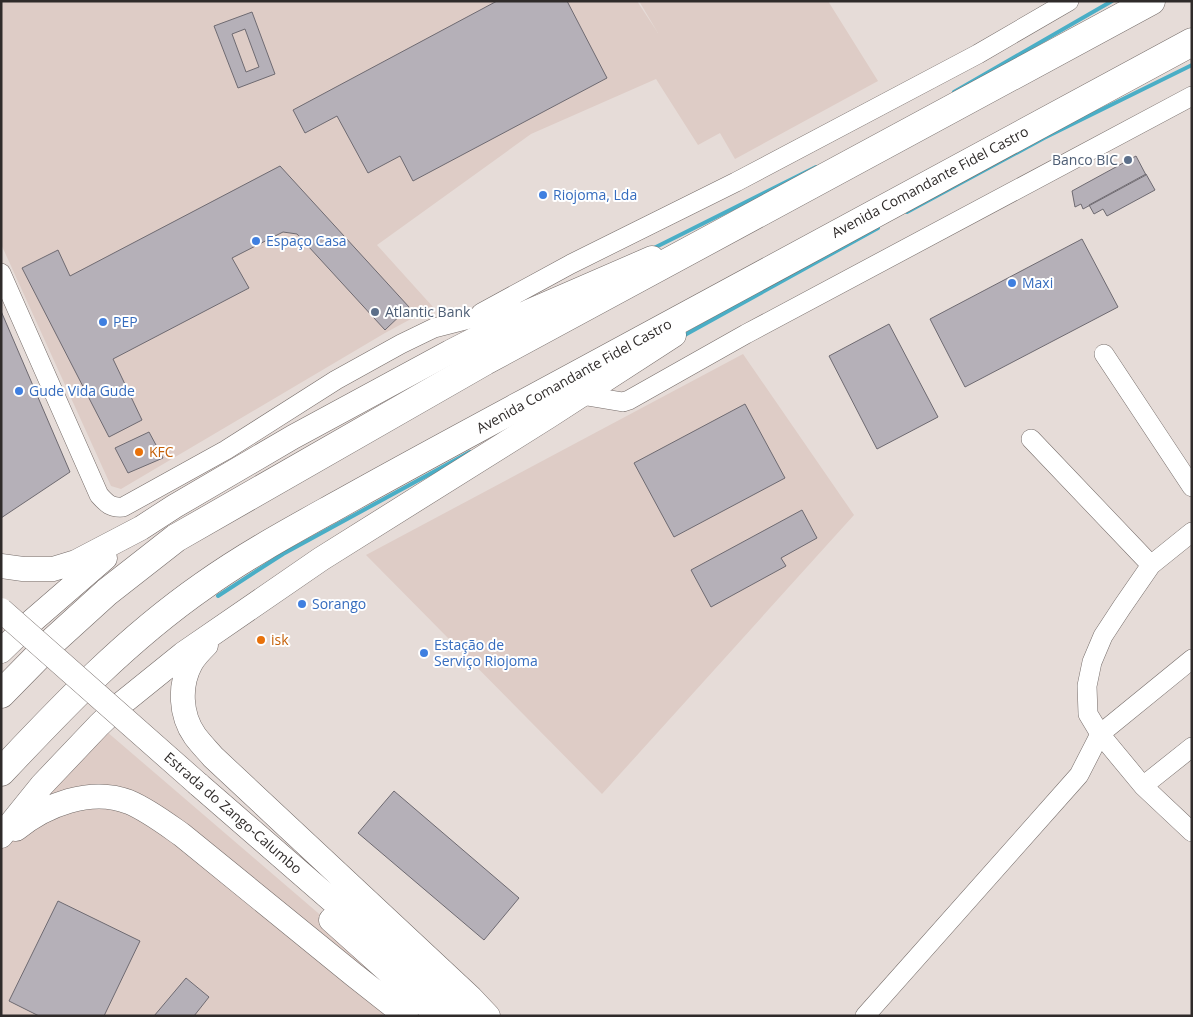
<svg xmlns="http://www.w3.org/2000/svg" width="1193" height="1017" font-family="'Open Sans',sans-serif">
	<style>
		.built { fill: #deccc6 }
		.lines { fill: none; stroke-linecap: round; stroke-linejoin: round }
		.stream { stroke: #4aaec6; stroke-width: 4 }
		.building { fill: #b5b0b8; stroke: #6e6a71; fill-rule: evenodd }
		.minor-casing { stroke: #756c69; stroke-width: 20 }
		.major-casing { stroke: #756c69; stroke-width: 25 }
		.highway-casing { stroke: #756c69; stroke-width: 29 }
		.minor { stroke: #fff; stroke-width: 19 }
		.major { stroke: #fff; stroke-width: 24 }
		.highway { stroke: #fff; stroke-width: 28 }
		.major-bridge-casing { stroke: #756c69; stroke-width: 25; stroke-linecap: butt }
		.major-bridge { stroke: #fff; stroke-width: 24 }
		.service-dot { fill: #5c6f8a; stroke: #fff; stroke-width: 2 }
		.shop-dot { fill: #3f7fe0; stroke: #fff; stroke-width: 2 }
		.food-dot { fill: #e8710a; stroke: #fff; stroke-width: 2 }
		.labels { text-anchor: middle; stroke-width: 4; stroke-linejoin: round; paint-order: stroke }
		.service-label { font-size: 14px; fill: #4e5e75; stroke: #fff; text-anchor: end }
		.street-label { font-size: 14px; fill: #2f2b2a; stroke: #fff }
		.shop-label { font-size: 14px; fill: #366cbe; stroke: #fff; text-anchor: start }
		.food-label { font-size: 14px; fill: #c56008; stroke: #fff; text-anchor: start }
	</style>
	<rect width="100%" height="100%" fill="#e6dcd8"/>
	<!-- built -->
	<path class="built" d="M1,1h636l21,32 -19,-32h189l50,80 -143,78 -15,-26 -22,12 -42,-66 -125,55 -154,111 56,62 -48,26 -264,156 -10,-3 -110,-242z
		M743,354l111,161 -252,279 -236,-239z
		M99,725l339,291h-437v-183z"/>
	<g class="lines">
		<!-- stream -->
		<path class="stream" d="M954,92l158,-91
			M907,212l137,-74 148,-73
			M652,249l164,-82
			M683,336l195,-108
			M218,596l65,-42 187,-102"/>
	</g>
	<!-- building -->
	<path class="building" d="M497,1h70l40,77 -194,103 -13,-25 -32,17 -31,-57 -32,17 -12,-23z
		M252,12l23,62 -37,14 -24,-62zM245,29l14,38 -13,5 -14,-38z
		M1136,156l10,19 -63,34 -2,-5 -6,3 -3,-16z
		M280,166l129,141 -24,23 -88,-96 -14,-2 -51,26 17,30 -136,71 29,61 -33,17 -87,-169 36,-18 12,26z
		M1146,174l9,16 -48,26 -4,-7 -9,5 -5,-9z
		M1082,239l36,68 -153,80 -35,-68z
		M1,311l69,161 -69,46z
		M889,324l49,93 -61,32 -48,-93z
		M745,404l40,74 -111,59 -40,-74z
		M149,432l14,26 -35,15 -13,-25z
		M802,510l15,28 -36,20 5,8 -75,41 -20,-37z
		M394,791l125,107 -35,42 -126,-107z
		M58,901l82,40 -36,75h-65l-30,-15z
		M186,978l23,19 -15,19h-40z"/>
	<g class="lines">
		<!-- minor casing -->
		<g class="minor-casing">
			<path id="minor" d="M1,273l98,222c8,9 12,13 24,12l103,-57 110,-70 65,-36 33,-16 39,-10 48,-6
				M481,313l90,-49 165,-82 242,-128 91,-53
				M1104,354l88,133
				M581,395l42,7 6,-2 117,-66 446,-238
				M1031,439l120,126
				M1192,532l-41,33 -29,42 -19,29 -11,26 -5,24 1,28 12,20 43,52 49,46
				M1143,786l49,-39
				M865,1016l214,-241 21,-41 92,-75"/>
		</g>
		<!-- major casing -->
		<g class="major-casing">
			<path id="major" d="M1,566l22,3h30l23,-7 65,-34 34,-22 118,-69 157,-85 80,-41 122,-53
				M206,645c-5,5 -11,11 -15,18 -12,22 -11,52 4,73 6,8 12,14 18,21l258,241 17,18
				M1,651l30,-29 74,-64
				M198,784l267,232
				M16,829c29,-24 75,-42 113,-27 19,8 36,21 53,33l172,140 52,41
				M1,836l41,-51 57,-60 22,-21 62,-50 138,-95 228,-143 125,-81
				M331,920l107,96"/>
		</g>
		<!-- highway casing -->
		<g class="highway-casing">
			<path id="highway" d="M1,694l51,-52 55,-50 69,-54 309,-177 666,-360
				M1,772c63,-67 126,-133 202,-186 42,-30 88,-55 133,-80 82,-46 165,-90 248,-135 202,-111 405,-220 608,-329"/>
		</g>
		<!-- minor -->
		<use href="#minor" class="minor"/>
		<!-- major -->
		<use href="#major" class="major"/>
		<!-- highway -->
		<use href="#highway" class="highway"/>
		<!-- major-bridge casing -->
		<g class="major-bridge-casing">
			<path id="major-bridge" d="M1,610l197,174"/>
		</g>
		<!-- major-bridge -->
		<use href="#major-bridge" class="major-bridge"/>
	</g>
	<!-- markers -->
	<g class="service-dot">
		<circle cx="1128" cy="160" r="5"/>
		<circle cx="375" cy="312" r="5"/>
	</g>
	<g class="shop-dot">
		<circle cx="543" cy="195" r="5"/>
		<circle cx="256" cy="241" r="5"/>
		<circle cx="1012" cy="283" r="5"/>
		<circle cx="103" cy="322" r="5"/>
		<circle cx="19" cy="391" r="5"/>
		<circle cx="302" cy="604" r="5"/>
		<circle cx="424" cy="653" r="5"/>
	</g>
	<g class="food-dot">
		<circle cx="139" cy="452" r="5"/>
		<circle cx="261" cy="640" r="5"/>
	</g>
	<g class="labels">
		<!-- service labels -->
		<g class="service-label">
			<text x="1118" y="165">Banco BIC</text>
			<text x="385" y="317" text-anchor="start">Atlantic Bank</text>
		</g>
		<!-- street labels -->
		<g class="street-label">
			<text transform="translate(930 182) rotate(-28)" y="5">Avenida Comandante Fidel Castro</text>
			<text transform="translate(574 376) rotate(-29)" y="5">Avenida Comandante Fidel Castro</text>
			<text transform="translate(233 813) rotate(41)" y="5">Estrada do Zango-Calumbo</text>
		</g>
		<!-- shop labels -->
		<g class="shop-label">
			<text x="553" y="200">Riojoma, Lda</text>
			<text x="266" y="246">Espaço Casa</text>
			<text x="1022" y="288">Maxi</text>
			<text x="113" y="327">PEP</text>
			<text x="29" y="396">Gude Vida Gude</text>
			<text x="312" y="609">Sorango</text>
			<text x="434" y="650">Estação de<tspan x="434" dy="16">Serviço Riojoma</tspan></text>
		</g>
		<!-- food labels -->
		<g class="food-label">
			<text x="149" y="457">KFC</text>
			<text x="271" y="645">isk</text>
		</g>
	</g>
	<!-- border -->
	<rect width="1193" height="1017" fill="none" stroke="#2f2b2a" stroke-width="5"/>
</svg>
